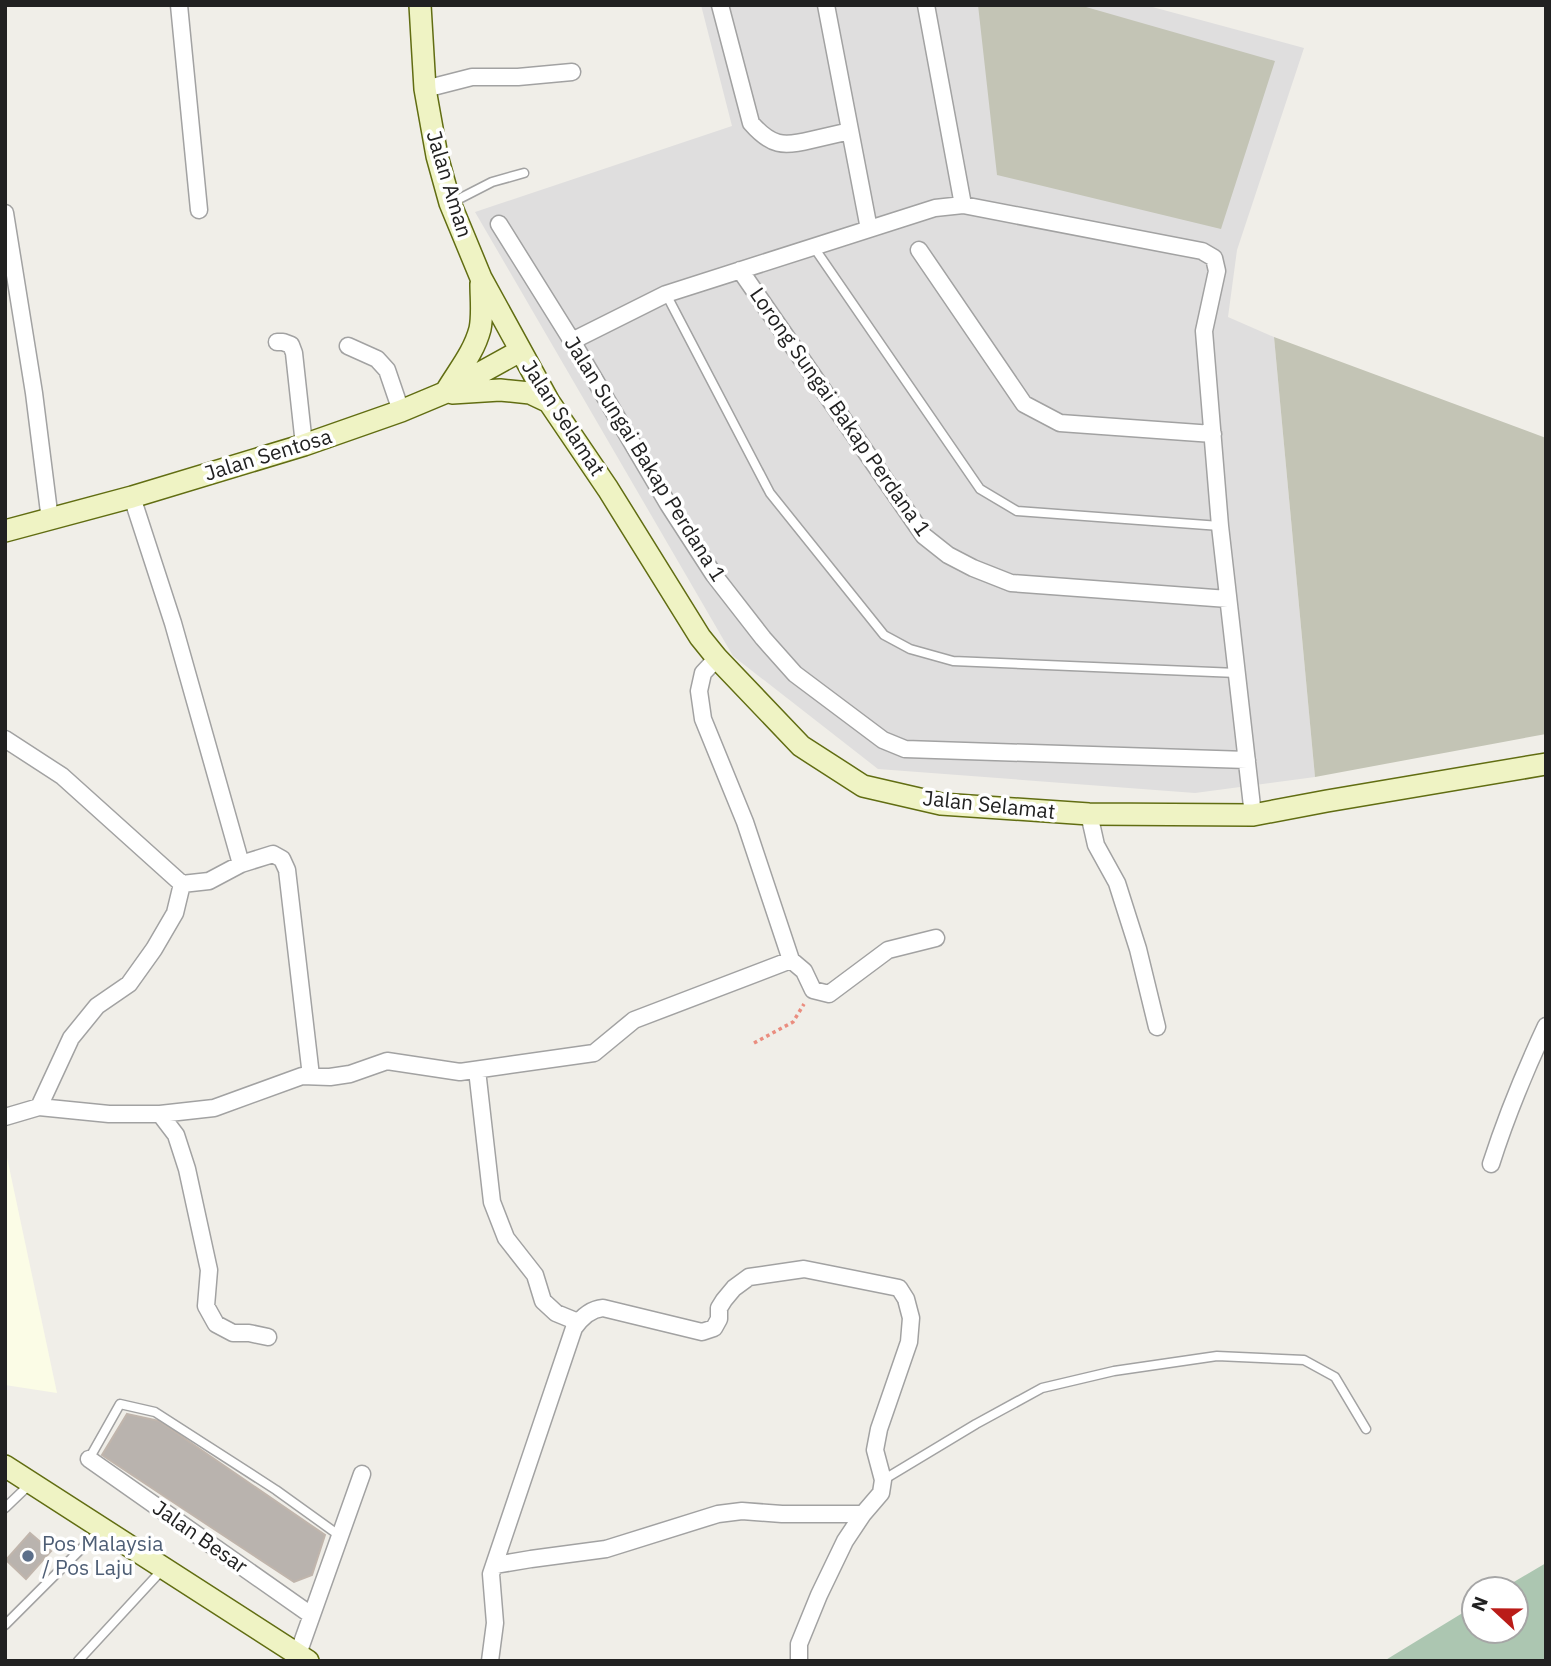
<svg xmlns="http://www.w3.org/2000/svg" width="1551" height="1666" font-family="'IBM Plex Sans',sans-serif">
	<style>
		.residential { fill: #dfdede }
		.education { fill: #fbfce6 }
		.construction { fill: #c3c4b5 }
		.cemetery { fill: #acc6b1 }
		.building { fill: #b9b3ae; stroke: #c0b5ac; stroke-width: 2 }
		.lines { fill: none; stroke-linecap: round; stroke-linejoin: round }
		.lane-casing { stroke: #a2a2a2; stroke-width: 11 }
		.street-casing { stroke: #a2a2a2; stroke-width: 19 }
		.secondary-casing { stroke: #616d12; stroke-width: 24 }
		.path { stroke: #ea8d7f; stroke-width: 3.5; stroke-dasharray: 3.5 3.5; stroke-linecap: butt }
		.lane { stroke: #fff; stroke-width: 8 }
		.street { stroke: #fff; stroke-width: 16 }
		.secondary { stroke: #eff3c4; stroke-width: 21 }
		.service-dot { fill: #5c6f8a; stroke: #fff; stroke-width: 2.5 }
		.labels { text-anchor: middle; stroke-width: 7; stroke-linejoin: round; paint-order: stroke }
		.street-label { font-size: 21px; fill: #212121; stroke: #fff }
		.service-label { font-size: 21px; fill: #4e5e75; stroke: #fff; text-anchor: start }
	</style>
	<rect width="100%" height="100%" fill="#f0eee8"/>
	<!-- residential -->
	<path class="residential" d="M701,5h444l159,43 -67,202 -9,67 46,20 41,440 -120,16 -317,-24 -145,-113 -258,-444 257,-86z"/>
	<!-- education -->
	<path class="education" d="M5,1148l52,245 -52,-8z"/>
	<!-- construction -->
	<path class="construction" d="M978,5h101l196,56 -54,168 -224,-54z
		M1274,337l272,101v296l-231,43z"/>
	<!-- cemetery -->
	<path class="cemetery" d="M1546,1563v98h-162l90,-55v25h42v-42h-14z"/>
	<!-- building -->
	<path class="building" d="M127,1414l32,7 166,114 -13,40 -18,7 -192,-127z
		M30,1533l21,18 -25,28 -20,-19z"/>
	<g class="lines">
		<!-- lane casing -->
		<g class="lane-casing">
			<path id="lane" d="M453,202l39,-20 32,-9
				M813,246l167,243 37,22 203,15
				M666,294l104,199 114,142 26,14 43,12 284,12
				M89,1459l31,-55 35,8 121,78 64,46
				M883,1480l93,-56 66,-36 72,-17 103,-15 87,4 31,17 31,52
				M5,1508l24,-23
				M5,1625l95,-95
				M78,1661l84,-91"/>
		</g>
		<!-- street casing -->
		<g class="street-casing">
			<path id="street" d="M179,5l20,205
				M720,5l31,118c20,23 32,24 60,17 13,-3 26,-6 39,-9
				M826,5l43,224
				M926,5l37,200
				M425,89l47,-12h46l54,-5
				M5,213l29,180 16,127
				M499,224l73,117 96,163 46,71 49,63 32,36 88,66 22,9 342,11
				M919,250l105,154 36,19 153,11
				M740,270l184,266 24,19 25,13 38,15 217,16
				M572,341l94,-47 269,-86 28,-3 239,46 12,7 3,13 -13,60 16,195 33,289
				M277,342h6l8,3 3,8 10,92
				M348,346l29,13 10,11 14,41
				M132,497l41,126 68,241
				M5,739l57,37 120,108 27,-3 32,-17 32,-10 9,5 5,11 24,206
				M1089,814l7,31 21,38 21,66 19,78
				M791,960l13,11 9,19 16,4 59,-44 48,-12
				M477,1070l15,132 14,36 29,37 8,26 13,12 22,9
				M39,1107l32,-69 26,-32 32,-22 25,-35 21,-36 7,-29
				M160,1114l16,21 11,34 22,101 -3,36 10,18 17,9h16l19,4
				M5,1117l34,-10 70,7h51l54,-6 88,-32 28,1 20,-3 37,-13 73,11 134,-19 40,-33 157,-60 -46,-138 -42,-103 -4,-28 4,-18 14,-15
				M1491,1164c15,-47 34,-93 55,-138
				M89,1459l222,156
				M298,1654l64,-180
				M490,1661l5,-38 -4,-49 83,-246c7,-10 17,-19 29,-20l99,24 12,-4 5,-9v-11l5,-8 10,-12 15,-11 55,-8 95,19 7,11 5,19 -2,24 -30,87 -4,21 8,30 -2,13 -18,21h-81l-40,-3 -24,3 -112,35 -75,10 -36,6
				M799,1661v-17l20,-49 26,-54 18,-27"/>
		</g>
		<!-- secondary casing -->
		<g class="secondary-casing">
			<path id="secondary" d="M420,5l5,84 12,67 13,47 31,75 68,124 59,87 92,148 17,21 84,88 62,40 78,18 148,10 164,1 74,-14 219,-37
				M447,390c12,-20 27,-38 33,-61 3,-14 1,-31 1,-45
				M452,393l48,-3 30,3 19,9
				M5,531l127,-34 172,-52 97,-34 43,-18 76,-42
				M5,1466l303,195"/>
		</g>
		<!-- path -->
		<path class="path" d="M754,1043l39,-21 11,-18"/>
		<!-- lane -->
		<use href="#lane" class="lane"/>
		<!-- street -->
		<use href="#street" class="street"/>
		<!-- secondary -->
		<use href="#secondary" class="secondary"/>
	</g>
	<!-- markers -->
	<circle class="service-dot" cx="28" cy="1556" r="7"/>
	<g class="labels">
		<!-- street labels -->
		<g class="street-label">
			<text transform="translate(449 184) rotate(73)" y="7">Jalan Aman</text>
			<text transform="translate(840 412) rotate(55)" y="7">Lorong Sungai Bakap Perdana 1</text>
			<text transform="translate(563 418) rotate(57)" y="7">Jalan Selamat</text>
			<text transform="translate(268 455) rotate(-17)" y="7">Jalan Sentosa</text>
			<text transform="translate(645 459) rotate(58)" y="7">Jalan Sungai Bakap Perdana 1</text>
			<text transform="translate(989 805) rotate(6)" y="7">Jalan Selamat</text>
			<text transform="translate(200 1537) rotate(35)" y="7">Jalan Besar</text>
		</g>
		<!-- service labels -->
		<g class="service-label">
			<text x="42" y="1551">Pos Malaysia<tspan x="42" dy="24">/ Pos Laju</tspan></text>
		</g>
	</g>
	<!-- border -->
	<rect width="1551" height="1666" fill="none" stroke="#212121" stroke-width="14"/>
	<!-- north arrow -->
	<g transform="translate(1495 1610) rotate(292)"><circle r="33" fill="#ffffff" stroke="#a6a6a6" stroke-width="2"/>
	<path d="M0-5L12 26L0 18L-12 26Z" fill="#ba1c18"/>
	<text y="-10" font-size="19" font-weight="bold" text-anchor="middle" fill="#212121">N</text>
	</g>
</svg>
